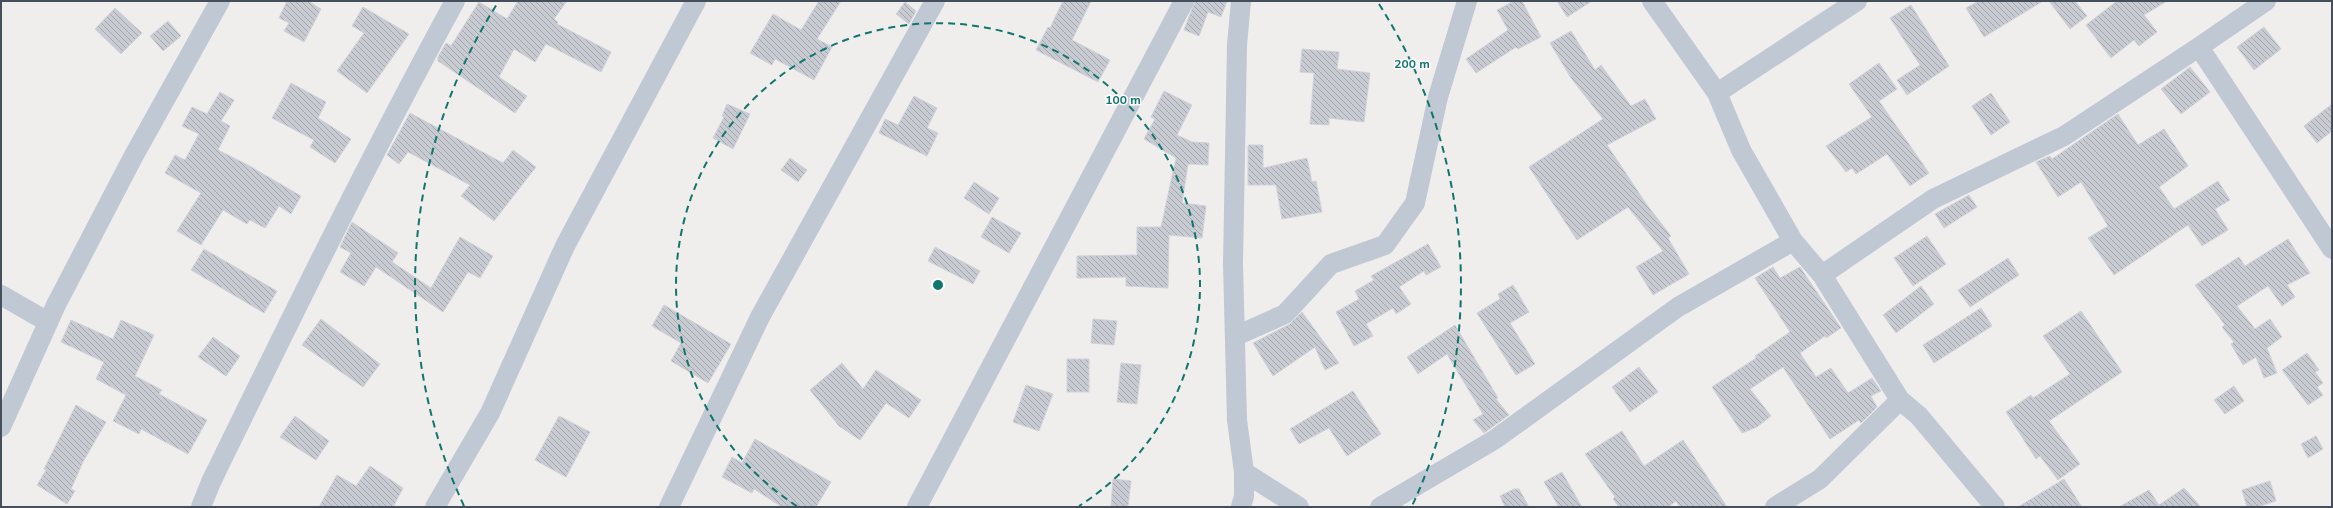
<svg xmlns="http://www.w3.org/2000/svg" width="2333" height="508" font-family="'Nunito Sans',sans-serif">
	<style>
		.building { fill: url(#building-back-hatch); stroke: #d1d2d9 }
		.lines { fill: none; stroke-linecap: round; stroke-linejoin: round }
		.street { stroke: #c0c8d3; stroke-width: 20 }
		.ring { fill: none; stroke: #0f766e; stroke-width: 2; stroke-dasharray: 7 5 }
		.centre { fill: #0f766e; stroke: #fff; stroke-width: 2 }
		.ring-label { font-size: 12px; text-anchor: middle; font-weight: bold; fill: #0f766e; stroke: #fff; stroke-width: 3; stroke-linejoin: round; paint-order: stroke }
	</style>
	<defs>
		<pattern id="building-back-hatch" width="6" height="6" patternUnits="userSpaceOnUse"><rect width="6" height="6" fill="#c9cbd3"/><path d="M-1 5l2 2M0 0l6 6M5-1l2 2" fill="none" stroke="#a5a7ae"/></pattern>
	</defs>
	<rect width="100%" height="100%" fill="#f0eded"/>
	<!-- building -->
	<path class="building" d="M287,1h21l13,8 -17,33 -20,-11 5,-8 -10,-5z
		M518,1h49l-13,18 4,3 -1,2 54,28 -10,20 -55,-28 -11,18 -21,-13 -15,28 28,19 -12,17 -77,-52v-4l8,-14 5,3 28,-44 28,17z
		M819,1h22l-24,38 15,8 -18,33 -39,-21 -3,6 -22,-12 23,-39 28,16z
		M1063,1h28l-19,39 38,20 -12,22 -62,-32 12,-23 2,1z
		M1195,1h32l-6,16 -13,-5 -9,24 -15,-6z
		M1514,1h8l19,36 -23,12 -2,-2 -40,26 -10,-14 42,-29 -11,-20z
		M1557,1h35l-25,16z
		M1979,1h64l-59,36 -18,-29z
		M2049,1h26l12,15 -17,13z
		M2117,1h50l-23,14 13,17 -18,14 -5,-6 -23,18 -25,-33z
		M905,2l11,9 -7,13 -13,-10z
		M1911,5l38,61 -42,29 -10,-15 23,-15 -30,-47z
		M363,7l46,27 -42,59 -30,-22 27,-38 -12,-7z
		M115,8l27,25 -21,21 -26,-25z
		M168,21l13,15 -18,15 -13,-15z
		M2264,27l17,22 -27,21 -17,-23z
		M1571,31l24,39 6,-5 30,41 14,-7 11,20 -49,26 40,60 24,31 -3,2 21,36 -36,21 -17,-28 27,-16 -35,-44 -51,33 -48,-73 74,-48 -32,-41 -21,-35z
		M1302,49l37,3 -2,17 33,4 -6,49 -35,-4v7l-19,-1 4,-51 -14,-1z
		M1879,63l18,26 -18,12 50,72 -19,13 -23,-32 -31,20 -4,-6 -6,4 -20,-26 46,-29 -23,-33z
		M2190,67l20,25 -29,22 -20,-25z
		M291,83l35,19 -8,16 33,21 -16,24 -25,-16 4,-7 -42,-22z
		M1164,91l28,14 -15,30 15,7 17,1 -1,22 -20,-1 -6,39 24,3 -4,32 -33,-3 -1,53 -42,-2v-9l-49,1v-22l60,-1v-28h24l15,-69 -32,-19 11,-20 -4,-2z
		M220,92l14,8 -13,21 9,5 -12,24 30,15 53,31 -10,18 -12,-8 -14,22 -15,-8 -3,4 -24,-14 -22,35 -24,-14 24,-38 -36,-20 10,-18 10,5 14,-26 -17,-8 10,-19 15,7z
		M1991,93l19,29 -19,13 -19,-29z
		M914,96l23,12 -10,20 11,5 -11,23 -48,-23 6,-14 13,6z
		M727,104l23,10 -17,35 -20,-11 11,-21 -2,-1z
		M2332,104v27l-15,12 -13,-17z
		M410,113l93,50 10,-13 23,17 -42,54 -33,-25 9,-11 -62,-33 -9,12 -12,-9z
		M2118,114l20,31 26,-16 24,37 -29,21 15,22 44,-28 12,19 -15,9 13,21 -26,16 -14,-21 -74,50 -26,-37 20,-12 -27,-44 -23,15 -22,-35 14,-6 2,3z
		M1248,145h15v23l44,-10 5,24 4,-1 6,31 -40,7 -6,-34h-28z
		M790,158l17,12 -9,12 -17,-12z
		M974,182l25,16 -10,16 -25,-16z
		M1969,195l8,12 -33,21 -9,-14z
		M992,217l29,16 -12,20 -28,-16z
		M352,222l46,31 -6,9 39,26 29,-51 33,19 -13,22 -12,-6 -25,40 -67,-45 -12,19 -24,-14 11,-19 -11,-6z
		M1927,236l19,28 -33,22 -19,-28z
		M2288,239l22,34 -23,12 8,12 -13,9 -14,-20 -31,20 18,23 15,-10 12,18 -15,11 10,25 -13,5 -8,-21 -13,8 -12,-21 3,-2 -12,-15 3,-2 -30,-40 44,-28 6,9z
		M1428,244l13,23 -15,8 -2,-4 -25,16 12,17 -15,10 -3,-6 -27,16 7,12 -19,10 -18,-34 23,-13 -4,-8 19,-11 -3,-4z
		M935,247l45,24 -7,13 -45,-23z
		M204,249l73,42 -13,22 -73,-43z
		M2008,258l11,17 -49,32 -12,-17z
		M1773,267l7,11 20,-11 41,61 -15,10 -1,-2 -25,17 16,24 15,-9 17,25 24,-15 9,13 -10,5 6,11 -16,16 -2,-3 -29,19 -47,-72 -33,22 21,27 -14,11 -15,6 -30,-46 44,-29 -1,-2 35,-24 -35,-54z
		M1513,285l16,27 -19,11 25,41 -19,11 -39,-62 23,-14 -2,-5z
		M1921,286l13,18 -38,29 -13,-18z
		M664,305l67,39 -23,39 -37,-22 10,-18 -29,-17z
		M1981,308l11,18 -58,37 -11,-18z
		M2081,311l41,61 -73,49 31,43 -22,16 -18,-24 -4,3 -30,-47 25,-17 2,3 37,-24 -27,-38z
		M1302,312l37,51 -14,7 -10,-23 -42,29 -20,-33 37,-19z
		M321,319l59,45 -17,23 -61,-42z
		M1093,319l24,2 -3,24 -23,-2z
		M71,320l42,19 8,-19 33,15 -19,41 27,14 -3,4 48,26 -19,34 -47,-25 -2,5 -26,-13 13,-26 -30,-16 8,-17 -43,-20z
		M1455,325l43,73 -2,1 13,16 -25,18 -11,-13 10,-6 -36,-60 -29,20 -11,-17z
		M213,337l27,19 -14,20 -28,-19z
		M2307,353l12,17 -4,2 8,11 -6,4 6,8 -15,10 -26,-35z
		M1067,359h22v33h-22z
		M842,363l21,26 13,-19 45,30 -12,18 -23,-15 -26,37 -21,-14 -29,-36z
		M1121,363l20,2 -4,39 -20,-2z
		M1639,367l19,25 -28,20 -18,-25z
		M1026,385l27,9 -14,37 -26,-9z
		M2234,386l10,15 -19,13 -11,-14z
		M1353,391l28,43 -34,22 -18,-28 -30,16 -9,-15z
		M76,405l30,17 -23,40 -12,27 4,2 -8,13 -30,-19 9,-15 -2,-1z
		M295,416l34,25 -13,19 -36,-23z
		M559,416l31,16 -24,45 -31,-17z
		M1622,431l22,35 39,-26 44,67h-47l-4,-6 -8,6h-49l-6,-8 2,-2 -30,-43z
		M2316,436l7,13 -15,9 -7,-14z
		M755,439l76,43 -15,25h-34l-28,-18 -2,4 -30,-16 10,-20 10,6z
		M370,466l33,22 -10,19h-74l18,-32 19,11z
		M1562,472l20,35h-23l-15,-25z
		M1113,479l18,2 -3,26h-17z
		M2064,479l18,28h-64z
		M2270,481l6,20 -19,6h-10l-5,-17z
		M2184,488l17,19h-82l30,-17 10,15z
		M1514,489h5l10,18h-24l-5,-11z"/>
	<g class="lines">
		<!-- street -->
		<path class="street" d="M1652,1l65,92 24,57 52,91 29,34 78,125 19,16 76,91
			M2199,47l133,202
			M1717,93l140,-92
			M1822,275l111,-76 131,-63 135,-89 67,-46
			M1,295l47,27
			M1236,336l49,-22 46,-50 54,-19 30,-42 23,-106 29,-96
			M1,427l55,-122 77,-148 87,-156
			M1244,472l55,35
			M201,507l10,-25c79,-162 158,-323 244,-481
			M435,507l55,-94 75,-167 131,-245
			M669,507l91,-190 175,-316
			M917,507l267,-506
			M1241,507l3,-11v-24l-7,-52 -4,-156 4,-219 4,-44
			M1380,507l114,-67 184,-133 115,-66
			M1775,507l45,-28 80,-79"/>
	</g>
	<!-- distance rings -->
	<g class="ring">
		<path d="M797 506A262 262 0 1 1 1079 506"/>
		<path d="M464 506A523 523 0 0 1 497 4M1379 4A523 523 0 0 1 1412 506"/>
	</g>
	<circle cx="938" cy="285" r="6" class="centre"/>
	<g class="ring-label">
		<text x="1412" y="68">200 m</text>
		<text x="1123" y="104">100 m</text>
	</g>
	<!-- border -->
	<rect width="2333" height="508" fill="none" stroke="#454e5b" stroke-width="4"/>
</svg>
